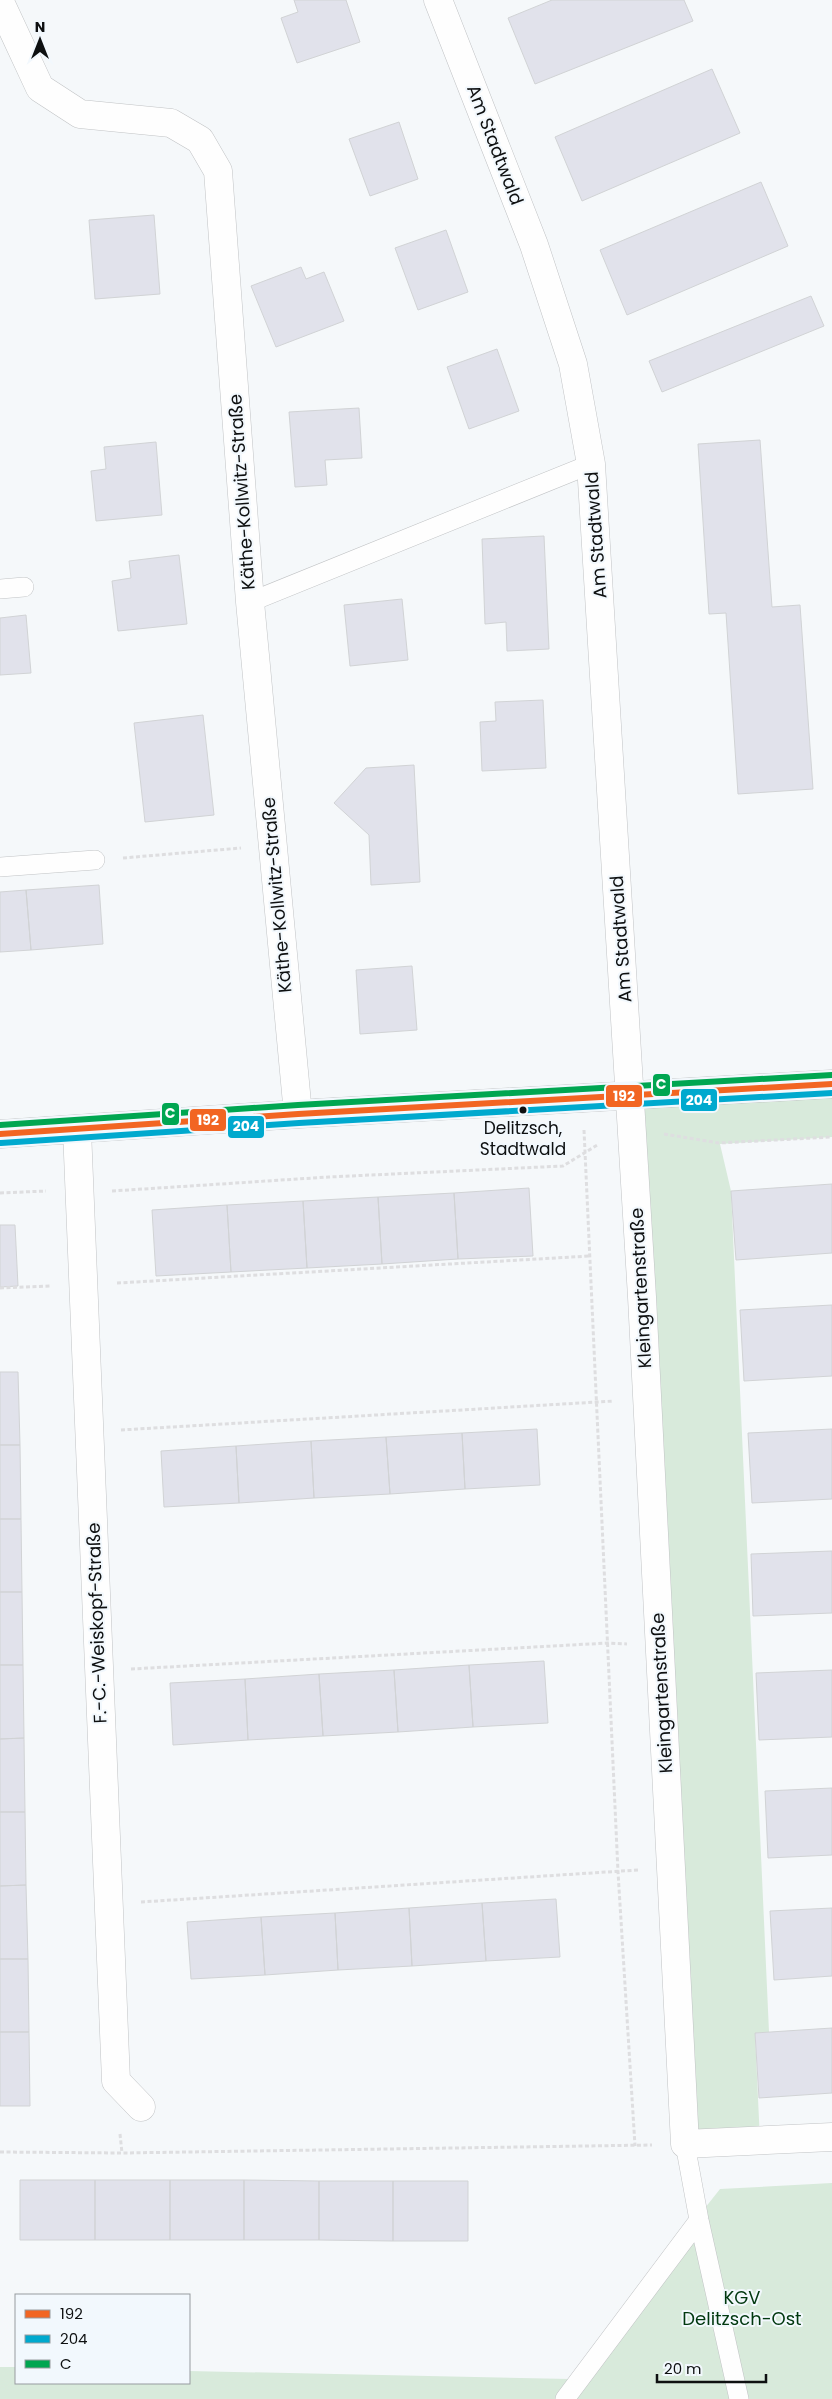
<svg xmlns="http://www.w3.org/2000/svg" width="832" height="2399" font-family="Poppins,sans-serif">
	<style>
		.green { fill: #d8eadb }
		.building { fill: #e1e2eb; stroke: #d1d3d5 }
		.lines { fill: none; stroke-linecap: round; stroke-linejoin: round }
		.lane-casing { stroke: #c1c3c5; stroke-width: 20 }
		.street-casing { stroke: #c1c3c5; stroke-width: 29 }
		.path { stroke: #dedee0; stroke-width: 3; stroke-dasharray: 4 2.5; stroke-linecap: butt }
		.lane { stroke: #fefefe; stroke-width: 19 }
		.street { stroke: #fefefe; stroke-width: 28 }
		.bus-1-casing { stroke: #f2f8fd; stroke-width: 10 }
		.bus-2-casing { stroke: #f2f8fd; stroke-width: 10 }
		.bus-3-casing { stroke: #f2f8fd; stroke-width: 10 }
		.bus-1 { stroke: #f26522; stroke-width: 6 }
		.bus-2 { stroke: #00a9ce; stroke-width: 6 }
		.bus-3 { stroke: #00a651; stroke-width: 6 }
		.bus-dot { fill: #0e1011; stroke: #f2f8fd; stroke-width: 2 }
		.labels { text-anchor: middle; stroke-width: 4; stroke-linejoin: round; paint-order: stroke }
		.bus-label { font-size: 17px; fill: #0e1011; stroke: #f2f8fd }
		.street-label { font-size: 18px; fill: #0e1011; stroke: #f2f8fd }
		.park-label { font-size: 18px; fill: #00380f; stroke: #f2f8fd }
		.line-badge { stroke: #f2f8fd; stroke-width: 2 }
		.badge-label { font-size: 14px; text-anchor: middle; font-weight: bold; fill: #fff }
	</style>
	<rect width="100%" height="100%" fill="#f5f8fa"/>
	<!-- green -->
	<path class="green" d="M832,1084v53l-112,7 11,47 38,841 -14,2 5,107 -75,3 -54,-1050z
		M832,2183v216h-832v-32h16v16h173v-12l381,8 150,-190z"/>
	<!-- building -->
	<path class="building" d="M294,0h52l14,42 -63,21 -16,-45 17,-6z
		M552,0h132l9,21 -158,63 -27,-66z
		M712,69l28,64 -158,68 -27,-64z
		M399,122l19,57 -48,17 -21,-57z
		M761,182l27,64 -161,69 -27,-65z
		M154,215l6,79 -65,5 -6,-79z
		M446,230l22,62 -50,18 -23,-62z
		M301,267l5,12 18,-7 20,49 -68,26 -25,-61z
		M811,296l13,30 -162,66 -13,-31z
		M497,349l22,62 -50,18 -22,-62z
		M359,408l3,50 -37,2 2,25 -32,2 -6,-75z
		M760,440l12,167 28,-2 13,184 -75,5 -12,-181 -17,1 -11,-170z
		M156,442l6,73 -66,6 -5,-50 15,-2 -2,-22z
		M544,536l5,113 -42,2 -1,-29 -21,2 -3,-85z
		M179,555l8,69 -69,7 -6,-50 19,-3 -2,-17z
		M402,599l6,61 -58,6 -6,-61z
		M26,615l5,58 -31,2v-57z
		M543,700l3,68 -64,3 -2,-49 16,-1 -1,-19z
		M203,715l11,100 -69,7 -11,-99z
		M414,765l6,117 -49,3 -2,-50 -35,-32 32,-35z
		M99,885l4,59 -72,6 -5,-60z
		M26,890l5,60 -31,2v-60z
		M412,966l5,64 -57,4 -4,-64z
		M832,1184v69l-96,7 -5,-69z
		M529,1188l4,68 -75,3 -4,-66z
		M454,1193l4,66 -76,5 -4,-67z
		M378,1197l4,67 -75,4 -4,-67z
		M303,1201l4,67 -76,4 -4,-67z
		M227,1205l4,67 -75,4 -4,-66z
		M0,1225h15l3,61 -18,1z
		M832,1305v71l-88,5 -4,-71z
		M0,1372h18l2,73h-20z
		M537,1429l3,56 -75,4 -3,-56z
		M832,1429v70l-80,4 -4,-70z
		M462,1433l3,56 -75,5 -4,-57z
		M386,1437l4,57 -76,4 -3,-57z
		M311,1441l3,57 -75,5 -3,-57z
		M0,1445h20l1,74h-21z
		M236,1446l3,57 -75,4 -3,-56z
		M0,1519h21l1,73h-22z
		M832,1551v62l-79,3 -2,-62z
		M0,1592h22l1,73h-23z
		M544,1661l4,62 -75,4 -4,-62z
		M0,1665h23l1,73 -24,1z
		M469,1665l4,62 -75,5 -4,-62z
		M394,1670l4,62 -75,4 -4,-62z
		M832,1670v67l-73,3 -3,-67z
		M319,1674l4,62 -75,4 -3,-61z
		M245,1679l3,61 -75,5 -3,-62z
		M24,1738l1,74h-25v-73z
		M832,1788v67l-64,3 -3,-67z
		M0,1812h25l1,73 -26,1z
		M26,1885l2,74h-28v-73z
		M556,1899l4,58 -74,4 -4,-58z
		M482,1903l4,58 -74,5 -3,-58z
		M409,1908l3,58 -74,4 -3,-57z
		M832,1908v68l-58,4 -4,-69z
		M335,1913l3,57 -73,5 -4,-58z
		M261,1917l4,58 -74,4 -4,-57z
		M0,1959h28l1,73h-29z
		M832,2028v65l-73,5 -4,-65z
		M0,2032h29l1,74h-30z
		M20,2180h75v60h-75z
		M95,2180h75v60h-75z
		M170,2180h74v60h-74z
		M244,2180l75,1v59h-75z
		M319,2181h74v60l-74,-1z
		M393,2181h75v60h-75z"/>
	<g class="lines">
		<!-- lane casing -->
		<g class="lane-casing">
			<path id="lane" d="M0,589l24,-2
				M250,602l341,-138
				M0,867l95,-7
				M685,2144l14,76 40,179
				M565,2399l134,-179"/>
		</g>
		<!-- street casing -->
		<g class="street-casing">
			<path id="street" d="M438,0l96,245 39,119 18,100 51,833 43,847 147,-7
				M0,2l40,86 40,26 91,9 29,17 18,31 32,431 48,512
				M77,1130l39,951 25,26
				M0,1134l298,-20 534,-30"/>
		</g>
		<!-- path -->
		<path class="path" d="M123,858l118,-10
			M584,1130l34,742 17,274
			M664,1134l55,9 113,-6
			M112,1191l217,-14 234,-11 36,-22
			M0,1193l46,-2
			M117,1283l473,-27
			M0,1288l51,-2
			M121,1430l493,-29
			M131,1669l477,-26 19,1
			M141,1902l497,-32
			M120,2134l2,19
			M0,2152l122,1 530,-8"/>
		<!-- lane -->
		<use href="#lane" class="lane"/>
		<!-- street -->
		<use href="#street" class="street"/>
		<!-- bus-1 casing -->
		<g class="bus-1-casing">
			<path id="bus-1" d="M0,1134l298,-20 534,-30"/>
		</g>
		<!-- bus-2 casing -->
		<g class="bus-2-casing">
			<path id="bus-2" d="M1,1143l298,-20 533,-30"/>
		</g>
		<!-- bus-3 casing -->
		<g class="bus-3-casing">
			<path id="bus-3" d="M0,1125l298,-20 534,-30"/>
		</g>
		<!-- bus-1 -->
		<use href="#bus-1" class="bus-1"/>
		<!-- bus-2 -->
		<use href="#bus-2" class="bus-2"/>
		<!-- bus-3 -->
		<use href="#bus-3" class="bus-3"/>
	</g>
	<!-- markers -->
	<circle class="bus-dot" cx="523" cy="1110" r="4.5"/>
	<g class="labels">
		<!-- bus labels -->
		<g class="bus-label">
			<text x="523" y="1134">Delitzsch,<tspan x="523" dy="21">Stadtwald</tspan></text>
		</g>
		<!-- street labels -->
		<g class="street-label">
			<text transform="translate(495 145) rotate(69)" y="6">Am Stadtwald</text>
			<text transform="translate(242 492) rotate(-94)" y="6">Käthe-Kollwitz-Straße</text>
			<text transform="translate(596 535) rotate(-94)" y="6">Am Stadtwald</text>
			<text transform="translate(277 895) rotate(-95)" y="6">Käthe-Kollwitz-Straße</text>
			<text transform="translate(621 939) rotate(-94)" y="6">Am Stadtwald</text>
			<text transform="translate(641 1288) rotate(-93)" y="6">Kleingartenstraße</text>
			<text transform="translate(97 1623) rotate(-92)" y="6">F.-C.-Weiskopf-Straße</text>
			<text transform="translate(662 1693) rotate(-93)" y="6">Kleingartenstraße</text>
		</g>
		<!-- park labels -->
		<g class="park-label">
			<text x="742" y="2304">KGV<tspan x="742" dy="21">Delitzsch-Ost</tspan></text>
		</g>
	</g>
	<g class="line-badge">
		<rect x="652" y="1073" width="19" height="24" rx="5" fill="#00a651"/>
		<rect x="605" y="1084" width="38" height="24" rx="5" fill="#f26522"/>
		<rect x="680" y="1088" width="38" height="24" rx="5" fill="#00a9ce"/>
		<rect x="161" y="1102" width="19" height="24" rx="5" fill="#00a651"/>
		<rect x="189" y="1108" width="38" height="24" rx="5" fill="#f26522"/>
		<rect x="227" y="1115" width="38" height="24" rx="5" fill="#00a9ce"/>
	</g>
	<g class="badge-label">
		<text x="661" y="1089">C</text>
		<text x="624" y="1101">192</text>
		<text x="699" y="1105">204</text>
		<text x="170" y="1118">C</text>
		<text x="208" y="1125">192</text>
		<text x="246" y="1131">204</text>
	</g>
	<!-- legend -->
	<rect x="15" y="2294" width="175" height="90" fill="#f2f8fd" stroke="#979b9f"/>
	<rect x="25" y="2310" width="25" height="8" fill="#f26522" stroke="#979b9f"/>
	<text x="60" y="2319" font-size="15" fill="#0e1011">192</text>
	<rect x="25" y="2335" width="25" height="8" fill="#00a9ce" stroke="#979b9f"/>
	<text x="60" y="2344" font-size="15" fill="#0e1011">204</text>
	<rect x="25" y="2360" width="25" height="8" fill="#00a651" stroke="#979b9f"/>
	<text x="60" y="2369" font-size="15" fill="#0e1011">C</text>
	<!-- north arrow -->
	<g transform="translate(40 40)" stroke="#f2f8fd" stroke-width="4" paint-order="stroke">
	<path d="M0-4L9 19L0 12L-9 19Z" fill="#0e1011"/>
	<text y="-8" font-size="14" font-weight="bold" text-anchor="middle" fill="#0e1011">N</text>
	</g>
	<!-- scale -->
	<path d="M657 2374v8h109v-8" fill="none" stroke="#0e1011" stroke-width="2.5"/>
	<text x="664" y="2374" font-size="15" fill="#0e1011" stroke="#f2f8fd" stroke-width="4" paint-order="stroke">20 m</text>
</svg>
